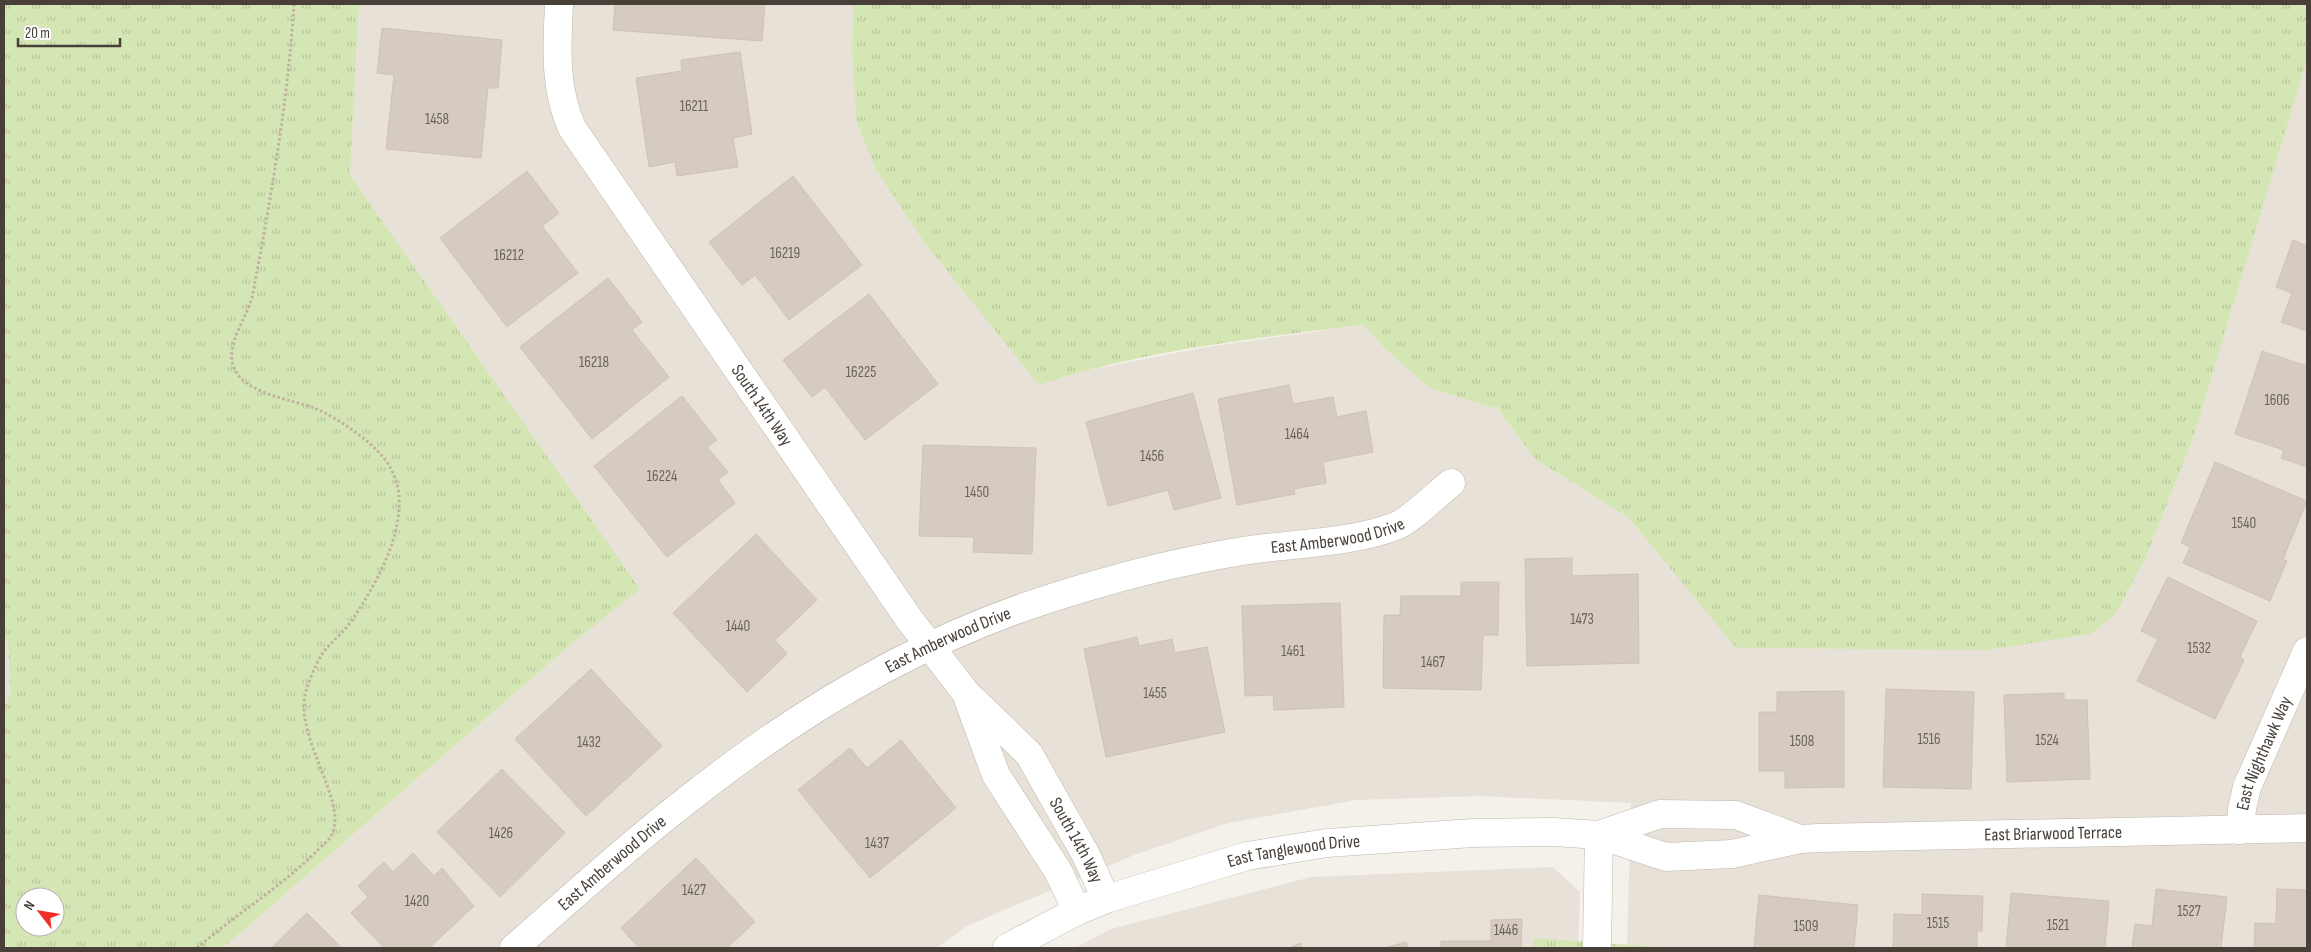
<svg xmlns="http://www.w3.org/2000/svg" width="2311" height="952" font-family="'Sofia Sans Condensed',sans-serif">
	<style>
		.residential { fill: #e8e1d8 }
		.grass { fill: url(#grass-tufts); fill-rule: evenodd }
		.building { fill: #d5cbc0; stroke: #d0c2b3 }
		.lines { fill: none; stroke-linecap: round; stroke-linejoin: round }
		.street-casing { stroke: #bfb7ad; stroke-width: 29 }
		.path { stroke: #c0b19f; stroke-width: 3; stroke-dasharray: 2.5 2.5; stroke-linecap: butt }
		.street { stroke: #fff; stroke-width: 28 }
		.labels { text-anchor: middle; stroke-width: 4; stroke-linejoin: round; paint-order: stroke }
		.number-label { font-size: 15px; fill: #6b635a }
		.street-label { font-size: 18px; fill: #484038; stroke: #fff }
	</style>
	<defs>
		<pattern id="grass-tufts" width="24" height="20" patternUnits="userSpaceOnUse" patternTransform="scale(1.25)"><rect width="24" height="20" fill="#d5e6b5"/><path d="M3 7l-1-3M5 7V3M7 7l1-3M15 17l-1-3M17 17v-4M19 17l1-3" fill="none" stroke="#b8c69c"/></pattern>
	</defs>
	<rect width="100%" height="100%" fill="#f4f0ea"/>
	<!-- residential -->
	<path class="residential" d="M359,4h494l-1,48 4,68 183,265 40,-13 127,-25 158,-22 19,22 46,41 69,21 37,50 94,59 108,130 409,-91 48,-121 113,-376v888h-634l-46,-3 4,-142 -151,-7 -123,4 -129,23 -94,32 -165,70 -33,23h-713l347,-303 69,-56 -289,-414z
		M4,636l4,8 2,51 -6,13z
		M1553,867l27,25 -2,56h-503l36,-19 200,-52z"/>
	<!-- grass -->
	<path class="grass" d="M4,4h355l-9,171 290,414 -70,56 -347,303h-219v-240l6,-13 -2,-51 -4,-8zM25,897h30v30h-30z
		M853,4h1454v56l-113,376 -48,121 -31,58 -24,19 -104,16 -251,-2 -107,-130 -94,-59 -37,-50 -69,-21 -46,-41 -19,-22c-108,13 -221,25 -325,60l-115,-143 -48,-72 -20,-50 -4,-68z
		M1533,938l140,10h-140z"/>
	<!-- building -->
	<path class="building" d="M615,4h150l-3,37 -149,-11z
		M382,28l120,12 -4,48h-10l-7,70 -95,-9 8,-74 -17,-2z
		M740,52l12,82 -19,4 5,29 -61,9 -2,-14 -26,5 -13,-89 46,-7 -1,-11z
		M527,171l32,42 -17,13 36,47 -71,54 -67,-89z
		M793,176l69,89 -73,55 -34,-45 -13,10 -33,-43z
		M2293,240l14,6v85l-26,-9 11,-29 -16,-6z
		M608,278l34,44 -10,8 37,47 -77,62 -72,-92z
		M869,294l69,90 -73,56 -40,-53 -13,10 -29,-37z
		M2262,351l45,15v101l-26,-9 3,-8 -49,-16z
		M1289,385l4,19 40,-7 4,20 29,-6 7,41 -50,10 3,21 -32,6 1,5 -58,11 -19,-106z
		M1193,393l28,105 -47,12 -6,-20 -60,16 -22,-84z
		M682,396l35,44 -10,7 21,25 -10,8 17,23 -68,54 -73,-91z
		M923,445l113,3 -4,106 -59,-2 1,-15 -55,-1z
		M2215,462l92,39 -24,58 4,2 -17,40 -87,-38 7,-16 -9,-4z
		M756,534l61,66 -42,40 12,14 -40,38 -74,-79z
		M1572,558v18l66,-2 1,89 -112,3 -2,-107z
		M2168,577l89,44 -17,36 4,3 -29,59 -78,-38 21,-42 -17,-8z
		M1461,582h38l-1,53h-15l-2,55 -98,-2 1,-73h16l1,-19h60z
		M1340,603l4,104 -70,3 -1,-15 -28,1 -3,-90z
		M1137,637l2,9 33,-7 3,14 32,-6 18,85 -119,25 -22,-108z
		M591,669l71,77 -76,70 -71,-77z
		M1886,689l88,3 -3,97 -88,-2z
		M1844,691v96l-59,1v-17h-26v-59h18v-20z
		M2064,693v7h23l3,79 -83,3 -3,-87z
		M901,740l55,68 -86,70 -72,-88 52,-42 17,20z
		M502,769l63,64 -65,64 -63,-65z
		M413,853l21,23 8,-8 32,38 -45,42h-45l-33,-35 17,-16 -10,-11 26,-24 9,10z
		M696,858l59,64 -28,26h-88l-18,-20z
		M2156,889l71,8 -6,51h-89l3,-24 17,2z
		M2277,889l30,1v58h-53l1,-25 21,1z
		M2011,893l98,8 -4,47h-99z
		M1922,894l61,2 -1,35h-5v17h-84l1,-34 28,1z
		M1759,895l99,10 -4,43h-100z
		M307,913l35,35h-71z
		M1522,919l-1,29h-80v-7h50v-21z
		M1406,942l2,6h-24z
		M1300,943l3,5h-14z"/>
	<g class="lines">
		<!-- street casing -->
		<g class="street-casing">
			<g id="street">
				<path id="s1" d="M559,4c-2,43 -5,83 13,124l337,491 57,74 63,61 57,101 20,44"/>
				<path d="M968,699l28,76 62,96 19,40"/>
				<path id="s2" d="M2240,830l2,-21 5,-22 60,-136"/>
				<path d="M1599,835l61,-21 76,1 64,24"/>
				<path id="s3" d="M514,948c55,-48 109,-98 167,-143 107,-86 228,-160 358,-203 67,-22 134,-40 204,-51 50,-8 105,-7 153,-25 15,-6 41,-32 55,-43"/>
				<path id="s4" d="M1007,948l70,-37 29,-12 141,-43 80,-13 146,-10 81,-1 45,3 67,22 66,-3 68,-15 19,-1 488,-10"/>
				<path d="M1597,948l2,-113"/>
			</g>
		</g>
		<!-- path -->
		<path class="path" d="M197,948c38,-33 84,-61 120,-97 4,-5 13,-11 15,-17 16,-33 -39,-98 -26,-143 3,-11 10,-27 16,-37 8,-12 22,-21 30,-34 27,-40 65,-107 38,-153 -12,-22 -53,-50 -76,-59 -23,-9 -69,-14 -80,-40 -10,-24 15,-52 19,-75 18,-96 35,-192 41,-289"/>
		<!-- street -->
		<use href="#street" class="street"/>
	</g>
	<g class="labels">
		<!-- number labels -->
		<g class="number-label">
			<text x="694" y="111">16211</text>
			<text x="437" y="124">1458</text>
			<text x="785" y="258">16219</text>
			<text x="509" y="260">16212</text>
			<text x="594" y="367">16218</text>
			<text x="861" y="377">16225</text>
			<text x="2277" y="405">1606</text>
			<text x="1297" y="439">1464</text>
			<text x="1152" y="461">1456</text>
			<text x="662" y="481">16224</text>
			<text x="977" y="497">1450</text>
			<text x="2244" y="528">1540</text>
			<text x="1582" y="624">1473</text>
			<text x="738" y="631">1440</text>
			<text x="2199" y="653">1532</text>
			<text x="1293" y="656">1461</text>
			<text x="1433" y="667">1467</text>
			<text x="1155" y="698">1455</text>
			<text x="1929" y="744">1516</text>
			<text x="2047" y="745">1524</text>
			<text x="1802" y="746">1508</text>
			<text x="589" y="747">1432</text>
			<text x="501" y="838">1426</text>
			<text x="877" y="848">1437</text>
			<text x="694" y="895">1427</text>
			<text x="417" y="906">1420</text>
			<text x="2189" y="916">1527</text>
			<text x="1938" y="928">1515</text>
			<text x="2058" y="930">1521</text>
			<text x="1806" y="931">1509</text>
			<text x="1506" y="935">1446</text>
		</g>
		<!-- street labels -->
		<g class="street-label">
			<text dy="6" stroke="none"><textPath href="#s1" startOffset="462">South 14th Way</textPath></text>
			<text dy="6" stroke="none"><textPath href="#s3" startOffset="940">East Amberwood Drive</textPath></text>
			<text dy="6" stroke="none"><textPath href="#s3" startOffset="535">East Amberwood Drive</textPath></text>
			<text dy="6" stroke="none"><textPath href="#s2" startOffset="81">East Nighthawk Way</textPath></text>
			<text dy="6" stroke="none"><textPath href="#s4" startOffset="1071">East Briarwood Terrace</textPath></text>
			<text dy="6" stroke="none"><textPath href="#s1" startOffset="1001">South 14th Way</textPath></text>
			<text dy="6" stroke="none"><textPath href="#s4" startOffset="305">East Tanglewood Drive</textPath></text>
			<text dy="6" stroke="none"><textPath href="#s3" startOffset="130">East Amberwood Drive</textPath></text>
		</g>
	</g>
	<!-- border -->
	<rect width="2311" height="952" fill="none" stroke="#484038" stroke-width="10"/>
	<!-- north arrow -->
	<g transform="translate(40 912) rotate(301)"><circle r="24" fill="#ffffff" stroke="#b6b3af"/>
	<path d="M0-4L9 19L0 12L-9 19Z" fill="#f02e26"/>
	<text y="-8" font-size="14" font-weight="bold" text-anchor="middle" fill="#484038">N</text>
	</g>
	<!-- scale -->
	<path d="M18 38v8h102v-8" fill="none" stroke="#484038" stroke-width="2.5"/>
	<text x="25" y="38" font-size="15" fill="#484038" stroke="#ffffff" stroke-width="4" paint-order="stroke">20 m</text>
</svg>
